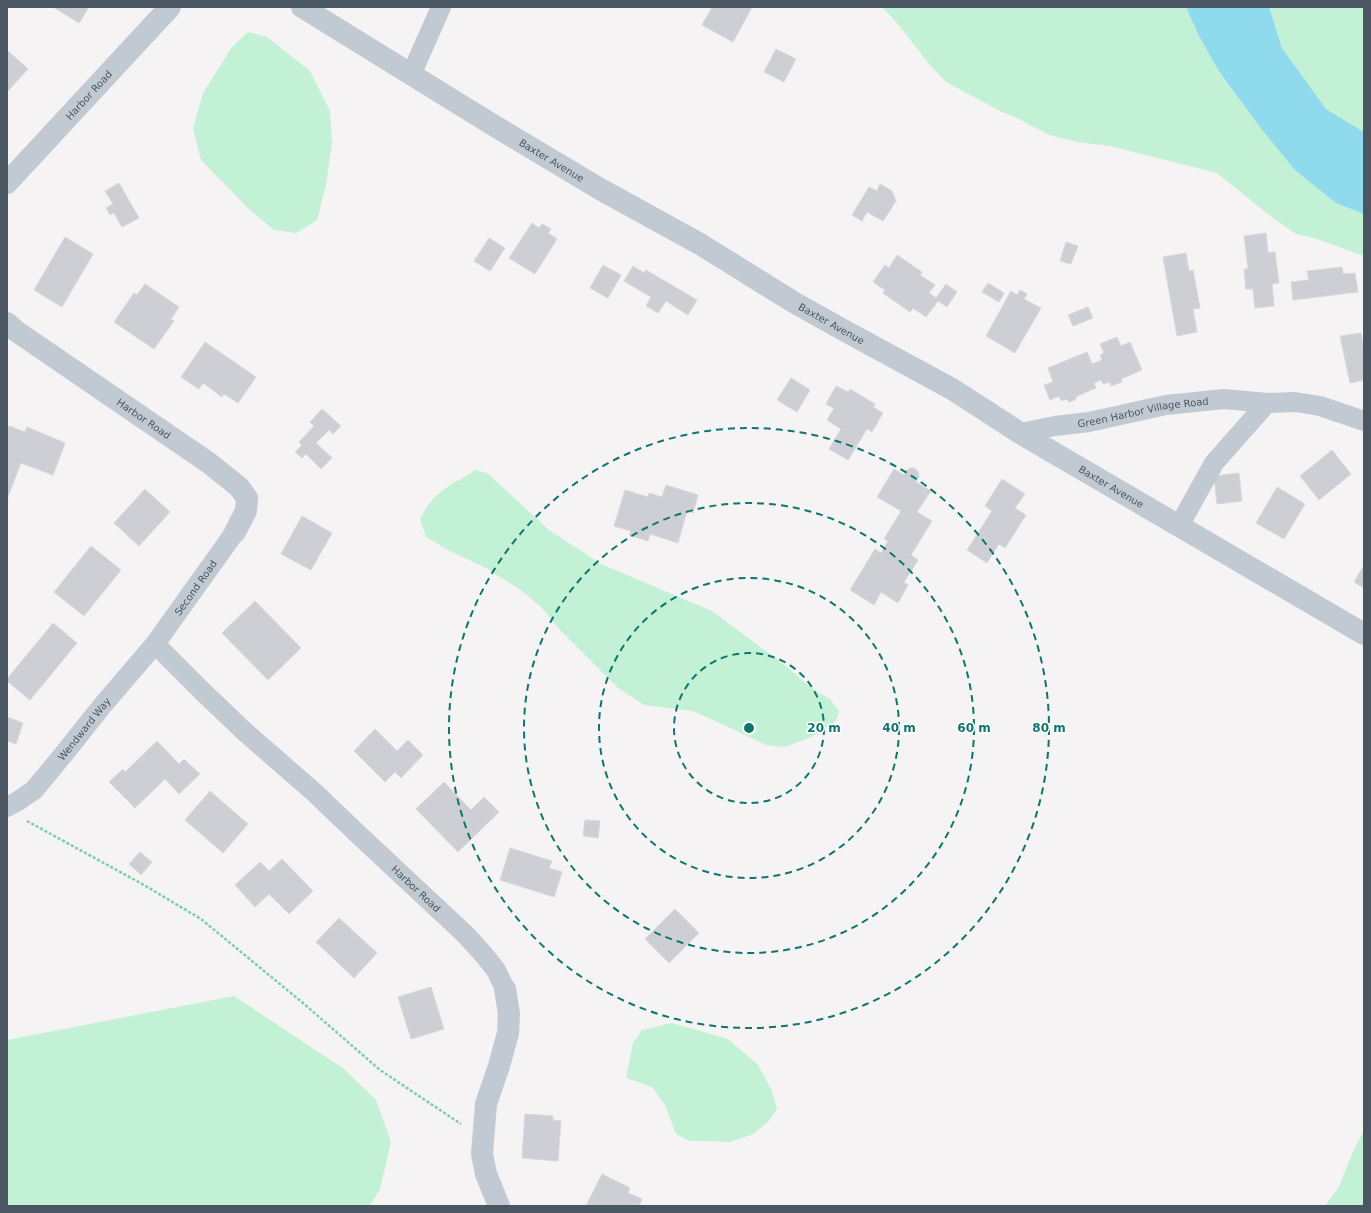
<svg xmlns="http://www.w3.org/2000/svg" width="1371" height="1213" font-family="'DejaVu Sans',sans-serif">
	<style>
		.green { fill: #c3f1d5 }
		.water { fill: #90daee }
		.building { fill: #cdcfd5; stroke: #d7d9de }
		.lines { fill: none; stroke-linecap: round; stroke-linejoin: round }
		.path { stroke: #7ad0a6; stroke-width: 2.5; stroke-dasharray: 3 2; stroke-linecap: butt }
		.minor { stroke: #c1cad2; stroke-width: 20 }
		.tertiary { stroke: #c1cad2; stroke-width: 22 }
		.ring { fill: none; stroke: #0f766e; stroke-width: 2; stroke-dasharray: 7 5 }
		.labels { text-anchor: middle; stroke-width: 3; stroke-linejoin: round; paint-order: stroke }
		.street-label { font-size: 10px; fill: #4a5661; stroke: #fff }
		.centre { fill: #0f766e; stroke: #fff; stroke-width: 2 }
		.ring-label { font-size: 12px; text-anchor: middle; font-weight: bold; fill: #0f766e; stroke: #fff; stroke-width: 3; stroke-linejoin: round; paint-order: stroke }
	</style>
	<rect width="100%" height="100%" fill="#f5f3f3"/>
	<!-- green -->
	<path class="green" d="M882,7h304l13,29 19,34 41,56 77,77 28,11v41h-3l-44,-16 -21,-5 -27,-19 -52,-42 -107,-27 -33,-4 -28,-7 -36,-19 -13,-5 -54,-29 -16,-17 -33,-42z
		M1269,7h95v125l-38,-23 -44,-61z
		M248,32l19,5 43,34 20,40 2,33 -6,40 -9,36 -21,13 -22,-3 -25,-21 -48,-49 -8,-31 10,-36 29,-46z
		M475,470l12,3 62,57 52,34 111,47 75,56 27,23 16,9 9,12 -3,10 -25,16 -26,10 -19,-2 -53,-25 -20,-9 -49,-6 -26,-17 -57,-57 -20,-24 -19,-16 -36,-23 -36,-17 -24,-14 -6,-18c6,-12 14,-23 26,-31 9,-7 19,-10 29,-18z
		M234,996l110,73 32,31 15,42 -11,47 -10,17h-363v-166z
		M672,1023l56,16 30,26 14,26 5,18 -10,14 -16,12 -22,7 -21,-1h-18l-14,-7 -11,-29 -13,-18 -26,-9 7,-35 9,-13z
		M1364,1130v76h-39l14,-19 12,-31z"/>
	<!-- water -->
	<path class="water" d="M1186,7h83l13,41 44,61 38,23v82l-28,-11 -41,-33 -36,-44 -41,-56 -19,-34z"/>
	<!-- building -->
	<path class="building" d="M53,7h36l-10,16z
		M712,7h40l-19,35 -31,-17z
		M776,49l20,10 -12,23 -20,-10z
		M7,50l21,19 -21,23z
		M119,183l20,35 -17,9 -8,-14 -4,2 -4,-7 7,-4 -8,-13z
		M880,184l12,7 4,10 -13,20 -16,-9 -5,9 -10,-6 17,-28 8,4z
		M532,223l7,5 3,-4 9,5 -3,4 9,6 -22,35 -26,-16z
		M1266,233l2,20 7,-1 4,31 -7,1 2,22 -19,2 -2,-19h-7l-2,-20h4l-4,-33z
		M65,237l28,17 -31,53 -28,-17z
		M489,238l16,10 -15,23 -16,-10z
		M1066,242l12,4 -7,18 -11,-3z
		M1186,253l3,18 4,-1 7,38 -7,1 4,23 -20,4 -14,-79z
		M897,255l25,17 -2,3 15,10 -6,8 7,5 10,-14 11,8 -10,15 -9,-6 -12,16 -13,-9 -3,4 -27,-19 2,-3 -12,-8 12,-17 4,3z
		M603,265l18,10 -13,23 -18,-10z
		M633,266l11,7 2,-3 51,30 -9,15 -22,-14 -8,12 -12,-7 5,-9 -27,-16z
		M1342,267l1,7 12,-1 3,19 -65,8 -2,-18 18,-2 -2,-9z
		M988,283l16,10 -5,9 -17,-10z
		M145,284l34,23 -8,12 3,2 -20,28 -40,-27 20,-29 3,2z
		M1020,290l7,4 -3,5 17,9 -26,45 -29,-17 25,-45 6,4z
		M1088,307l5,11 -20,8 -5,-11z
		M1361,333l3,16v31l-14,3 -10,-47z
		M1117,337l4,9 9,-4 12,28 -21,9 1,3 -11,4 -1,-4 -7,2 -2,-4 -7,3 2,5 -19,8 -2,4 -6,2 -3,-3 -5,2 -2,-5 -9,4 -6,-15 9,-3 -5,-14 39,-16 5,12 10,-4 -2,-5 4,-2 -4,-9z
		M205,342l51,35 -18,26 -14,-9 -2,3 -19,-14 -4,6 -18,-12z
		M791,378l19,12 -13,22 -20,-12z
		M836,386l12,6 2,-3 25,15 -2,3 10,6 -11,19 -5,-3 -19,31 -19,-11 12,-20 -14,-9 7,-12 -8,-4z
		M322,409l19,17 -8,8 -4,-4 -13,13 16,15 -11,11 -15,-15 -4,4 -7,-6 7,-7 -3,-3 15,-16 -4,-4z
		M9,426l16,6 2,-5 38,16 -12,32 -32,-12 -14,36v-67z
		M1332,450l19,24 -32,26 -19,-24z
		M910,468h4l4,3 1,6 -3,5 15,9 -14,21 15,9 -21,34 7,5 -14,22 4,3 -10,18 -17,-11 -7,13 -24,-15 25,-41 6,4 7,-12 -4,-2 17,-28 -24,-14 17,-28 10,6 2,-4z
		M1239,473l3,28 -25,3 -3,-28z
		M1002,479l23,15 -10,14 11,7 -21,33 -6,-4 -12,19 -20,-13 25,-39 -7,-5z
		M666,485l32,10 -5,18 -6,-2 -9,32 -28,-9 -2,7 -19,-6 2,-4 -17,-5 11,-36 23,7 1,-4 13,4z
		M1277,487l28,17 -21,35 -28,-16z
		M145,489l25,23 -31,34 -25,-23z
		M302,516l30,17 -21,37 -30,-16z
		M91,546l30,24 -37,46 -30,-24z
		M1364,565v23l-10,-6z
		M255,601l46,47 -33,32 -46,-47z
		M53,623l24,20 -47,57 -23,-19v-2z
		M7,717l16,6 -7,21 -9,-3z
		M375,729l22,22 11,-11 15,15 -22,23 -6,-6 -10,10 -31,-31z
		M157,741l22,23 5,-5 16,15 -21,20 -14,-15 -30,29 -26,-26 14,-13 2,3z
		M444,782l27,28 13,-13 15,15 -41,40 -42,-43z
		M210,791l38,33 -25,29 -38,-33z
		M585,820l15,1 -2,17 -15,-2z
		M510,848l42,13 -3,7 13,4 -8,25 -54,-17z
		M140,852l12,10 -11,13 -12,-11z
		M282,859l31,32 -24,23 -20,-20 -14,13 -20,-22 25,-23 9,9z
		M675,909l24,24 -30,30 -24,-24z
		M339,918l38,35 -23,25 -38,-36z
		M431,987l13,42 -33,10 -13,-42z
		M525,1114l28,2v4l8,1 -3,40 -36,-3z
		M602,1174l28,14 -2,5 14,6 -3,7h-53z"/>
	<g class="lines">
		<!-- path -->
		<path class="path" d="M27,821l117,64 57,34 102,84 77,67 81,54"/>
		<!-- minor -->
		<g class="minor">
			<path d="M411,75l30,-68"/>
			<path id="s1" d="M1020,433l35,-7 34,-4 77,-17 58,-6 43,4 28,-1 25,4 44,15"/>
			<path d="M1179,526l35,-63 53,-60"/>
			<path id="s2" d="M155,644l46,46 44,42 70,61 46,44 105,98 18,20 12,15 9,19"/>
			<path id="s3" d="M7,807l11,-6 16,-11 29,-35 39,-49 53,-62 80,-112"/>
		</g>
		<!-- tertiary -->
		<g class="tertiary">
			<path id="s4" d="M302,7l191,118 107,64 100,55 95,59 52,29 105,57 68,44 344,201"/>
			<path id="s5" d="M7,183l163,-176"/>
			<path id="s6" d="M7,323l9,8 193,132 30,24 8,11 -1,13 -11,21"/>
			<path d="M499,1206l-13,-32 -4,-20 4,-50 13,-38 9,-33 1,-19 -4,-25"/>
		</g>
	</g>
	<!-- distance rings -->
	<g class="ring">
		<circle cx="749" cy="728" r="75"/>
		<circle cx="749" cy="728" r="150"/>
		<circle cx="749" cy="728" r="225"/>
		<circle cx="749" cy="728" r="300"/>
	</g>
	<g class="labels">
		<!-- street labels -->
		<g class="street-label">
			<text dy="4" stroke="none"><textPath href="#s5" startOffset="120">Harbor Road</textPath></text>
			<text dy="4" stroke="none"><textPath href="#s4" startOffset="293">Baxter Avenue</textPath></text>
			<text dy="4" stroke="none"><textPath href="#s4" startOffset="617">Baxter Avenue</textPath></text>
			<text dy="4" stroke="none"><textPath href="#s1" startOffset="125">Green Harbor Village Road</textPath></text>
			<text dy="4" stroke="none"><textPath href="#s6" startOffset="167">Harbor Road</textPath></text>
			<text dy="4" stroke="none"><textPath href="#s4" startOffset="941">Baxter Avenue</textPath></text>
			<text dy="4" stroke="none"><textPath href="#s3" startOffset="291">Second Road</textPath></text>
			<text dy="4" stroke="none"><textPath href="#s3" startOffset="111">Wendward Way</textPath></text>
			<text dy="4" stroke="none"><textPath href="#s2" startOffset="358">Harbor Road</textPath></text>
		</g>
	</g>
	<circle cx="749" cy="728" r="6" class="centre"/>
	<g class="ring-label">
		<text x="824" y="732">20 m</text>
		<text x="899" y="732">40 m</text>
		<text x="974" y="732">60 m</text>
		<text x="1049" y="732">80 m</text>
	</g>
	<!-- border -->
	<rect width="1371" height="1213" fill="none" stroke="#4a5661" stroke-width="16"/>
</svg>
